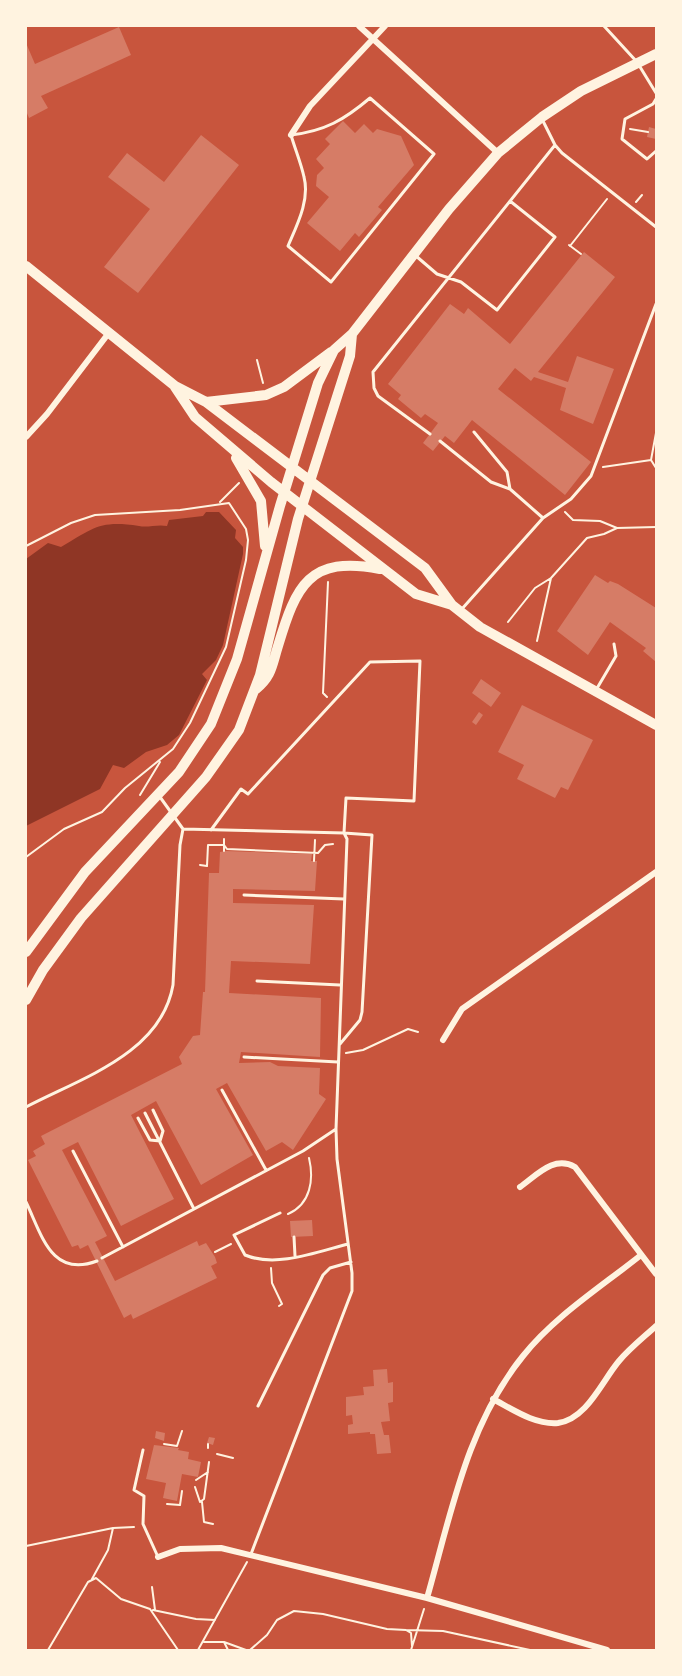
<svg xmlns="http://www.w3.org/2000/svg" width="682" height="1676" font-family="'DejaVu Sans',sans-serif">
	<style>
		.water { fill: #8f3625 }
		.building { fill: #d67c66 }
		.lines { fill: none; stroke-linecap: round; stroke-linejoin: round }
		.path { stroke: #fff3e0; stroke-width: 2 }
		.service { stroke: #fff3e0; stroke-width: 3 }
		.minor { stroke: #fff3e0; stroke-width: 6 }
		.primary { stroke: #fff3e0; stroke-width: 10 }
	</style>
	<rect width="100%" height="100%" fill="#c8553d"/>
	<!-- water -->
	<path class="water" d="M206,512h13l17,18 -1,8 8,9v7l-20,91 -7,15 -14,14 5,6 -28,55 -12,10 -21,7 -22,16 -11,-3 -13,24 -74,37v-267l22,-16 13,4c33,-19 38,-27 78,-21 9,2 18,-2 28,0l2,-6 34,-4z"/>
	<!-- building -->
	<path class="building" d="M119,27l12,28 -90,41 7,12 -19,10 -3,-7v-68l9,21z
		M343,121l12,12 9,-9 9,9 4,-4 24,7 13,29 -36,42 4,3 -23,27 -4,-4 -15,18 -33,-28 22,-26 -13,-11 1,-11 7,-7 -8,-9 14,-15 -5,-5z
		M649,127l7,2v10l-9,-2z
		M201,135l38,30 -101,128 -34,-26 46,-58 -42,-32 19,-24 37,29z
		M584,252l31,25 -77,95 30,10 9,-26 37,13 -21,55 -33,-14 6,-22 -32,-11 -3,4 -16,-13 -17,21 93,73 -26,33 -93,-75 -18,23 -9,-7 -12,15 -10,-8 15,-20 -13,-9 -4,4 -23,-19 3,-4 -13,-11 62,-80 14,10 4,-6 42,36z
		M595,575l13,8 2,-2 8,3 38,24v54l-13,-11 3,-3 -36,-26 -22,33 -31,-24z
		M481,679l20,14 -10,14 -19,-14z
		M522,705l71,35 -25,50 -7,-3 -6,11 -38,-19 7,-14 -26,-13z
		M479,712l4,3 -7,10 -4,-3z
		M226,851l86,3 -1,7h6l-2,30 -82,-2v14l81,2 -4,59 -79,-3 -2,32 92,5 -1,59 -79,-5 -2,11 31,-1 8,4 42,2 -1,26 7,5 -33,51 -11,-8 -16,9 -39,-68 -11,6 37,66 -52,30 -45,-84 -25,14 43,84 -53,27 -43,-84 -16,8 45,86 -12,6 20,39 82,-40 2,5 7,-3 9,14 2,6 -6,3 6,12 -84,41 -2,-5 -7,4 -36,-73 -8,4 -2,-4 -6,2 -44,-87 8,-4 -3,-5 12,-7 -4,-8 141,-72 -3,-7 14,-21 7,-1 3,-43h2l4,-119h10l1,-21z
		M312,1220l1,16 -22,1 -1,-16z
		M387,1369l1,14 5,-1v20l-5,1 2,18 -9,1 3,13h5l2,18 -14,1 -2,-20h-5v-2l-22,2v-9l5,-1 -1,-9 -6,1v-19l18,-2 -1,-8 11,-1 -1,-16z
		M156,1431l9,2 -1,8 -9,-3z
		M209,1437l6,1 -2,7 -6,-2z
		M154,1445l25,3 -1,2 11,2 -1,7 13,3 -3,15 -16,-3 -5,27 -14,-3 3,-15 -20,-4z"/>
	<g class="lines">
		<!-- path -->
		<path class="path" d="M630,129l18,3
			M636,202l6,-7
			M569,245l12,9
			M570,246l37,-47
			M257,360l6,23
			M656,433l-5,27 5,8
			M603,467l48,-7
			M220,502l19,-19
			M565,512l8,8 27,1 17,7 39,-1
			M26,546l45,-23 24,-8 85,-5 49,-7 17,26 2,11 -2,20 -20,87 -36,76 -17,26 -48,39 -23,24 -38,17 -38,28
			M508,622l27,-34 16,-10
			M537,641l14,-63 36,-40 17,-4 13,-6
			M327,697l-4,-4 5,-111
			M140,795l20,-33
			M224,851v-12
			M314,861l1,-21
			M200,865l7,1 1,-21h16l3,4 91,4 7,-8 8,-1
			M346,1053l17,-3 45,-21 10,3
			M288,1214c23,-10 26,-35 21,-56
			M215,1252l16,-8
			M271,1268l1,15 10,21 -3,2
			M164,1444l13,2 5,-15
			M208,1448v-4
			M217,1454l16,4
			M196,1480l12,-8
			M195,1487l5,15 4,-3 5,-37
			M202,1502l2,20 9,2
			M167,1504l13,1 2,-14
			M26,1546l87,-18 21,-1
			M92,1579l16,-29 5,-22
			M152,1587l3,23
			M153,1610l43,9 19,1
			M406,1630l37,1 87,19
			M204,1642h20l4,8
			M224,1642l22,8
			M48,1650l40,-68 8,-4 25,21 29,10 28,41
			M198,1650l49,-88
			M250,1650l17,-15 10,-15 17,-9 29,3 64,15 19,1 5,3 1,13
			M411,1650l13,-41"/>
		<!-- service -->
		<path class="service" d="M604,26l33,36 19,31
			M370,98l64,56 -103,128 -43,-36c9,-21 22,-46 16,-69 -3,-14 -9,-28 -13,-42 34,-4 53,-15 79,-37z
			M656,99l-3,5 -28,15 -3,20 25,20 9,-8
			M542,119l13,26 7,8 94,74
			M416,256l21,18 24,8 36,28 58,-73 -45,-36
			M474,432l33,40 3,17
			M430,434l-52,-38 -4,-8 -1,-16 182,-227
			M440,441l51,41 19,7 33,29
			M461,610l82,-92 28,-19 20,-23 65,-172
			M596,690l20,-34 -2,-12
			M183,829l161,4 3,6 -11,290 1,30 15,114v18l-101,263
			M211,830l30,-41 7,5 122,-132 50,-1 -6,140 -68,-3 -2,35 28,2 -10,177 -2,8 -20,24
			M244,895l100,4
			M257,981l83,4
			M244,1057l94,5
			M222,1090l44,80
			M26,1107c55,-29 135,-53 147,-122l7,-140 3,-16 -23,-32
			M153,1110l10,21 -3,10
			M145,1113l49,96
			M138,1118l12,22 10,1
			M73,1151l50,96
			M26,1202c16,33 25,76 71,59
			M280,1213l-46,22 11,20c31,13 72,-3 103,-11
			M294,1237l1,19
			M102,1258l201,-107 33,-22
			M258,1406l65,-131 7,-7 21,-6
			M143,1450l-9,40 10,6 -1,28 15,33"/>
		<!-- minor -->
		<path class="minor" d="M359,26l139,127
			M291,135l19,-29 75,-80
			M26,437l21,-23 61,-80
			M443,1040l19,-31 194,-137
			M520,1187c17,-12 34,-32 55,-20l81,107
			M493,1399c19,10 42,26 65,24 29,-4 44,-42 61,-62 11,-13 25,-24 37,-35
			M158,1557l22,-8 41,-1 206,50 180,52
			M427,1598c24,-84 40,-173 96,-242 32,-40 78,-69 118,-101"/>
		<!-- primary -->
		<path class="primary" d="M26,266l149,120 31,16 219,166 27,37 28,22 176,98
			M175,387l20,30 76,65 145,112 36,11
			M206,402l60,-7 18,-8 47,-35
			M236,458l25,43 4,45
			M256,689c16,-13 16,-24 22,-43 18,-60 31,-91 102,-77
			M26,952l59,-80 94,-100 32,-48 26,-65 43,-153 38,-123 16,-33 18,-16 97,-125 49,-56 44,-36 39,-26 75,-37
			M26,1000l17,-30 38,-52 125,-141 33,-47 21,-55 38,-156 52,-163 2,-22"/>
	</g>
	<!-- border -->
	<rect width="682" height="1676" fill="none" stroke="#fff3e0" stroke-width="54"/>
</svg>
